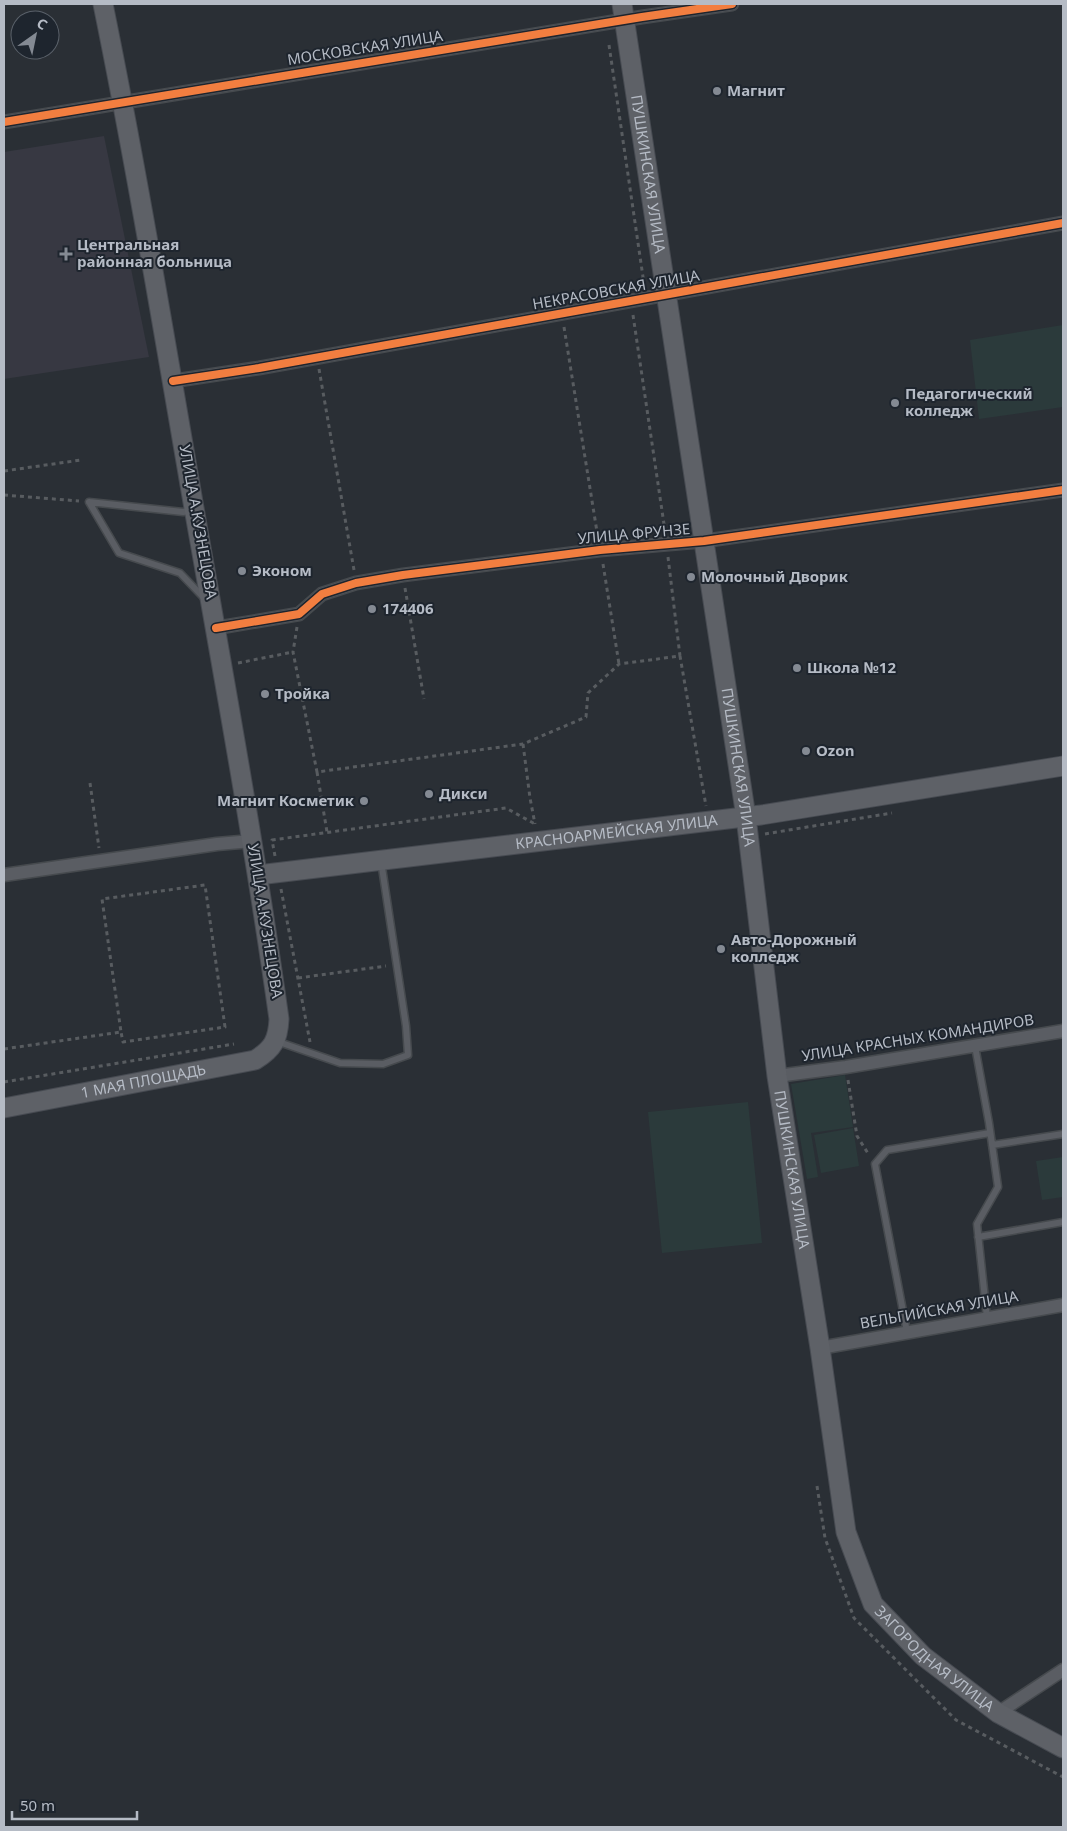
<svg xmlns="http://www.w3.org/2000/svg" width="1067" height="1831" font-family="'Noto Sans',sans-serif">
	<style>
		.medical { fill: #373842 }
		.green { fill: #2b3a3b }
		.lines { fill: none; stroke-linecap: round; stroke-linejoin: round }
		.service-casing { stroke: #464a4e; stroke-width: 9 }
		.minor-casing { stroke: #464a4e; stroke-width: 15 }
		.secondary-casing { stroke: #474b52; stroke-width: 21 }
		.path { stroke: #585c60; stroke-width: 3; stroke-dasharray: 4 4; stroke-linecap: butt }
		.service { stroke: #5a5d63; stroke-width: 6 }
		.minor { stroke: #5a5d63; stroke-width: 12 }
		.secondary { stroke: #5e6167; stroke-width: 19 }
		.cycleway-casing { stroke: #1e252e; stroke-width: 11 }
		.cycleway { stroke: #f27e40; stroke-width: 8 }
		.poi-dot { fill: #848a93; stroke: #1e252e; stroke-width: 2 }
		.labels { text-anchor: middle; stroke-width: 4; stroke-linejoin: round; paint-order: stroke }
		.street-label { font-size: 15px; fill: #b5bbc5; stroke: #1e252e }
		.poi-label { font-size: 15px; font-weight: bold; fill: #b5bbc5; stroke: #1e252e; text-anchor: start }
	</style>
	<rect width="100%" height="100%" fill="#2a2f35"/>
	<!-- medical -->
	<path class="medical" d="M104,136l45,221 -145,22v-227z"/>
	<!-- green -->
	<path class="green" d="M1063,325v82l-84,12 -9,-79z
		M845,1075l8,52 -42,6 7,44 -11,2 -16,-95z
		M748,1102l14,141 -100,10 -14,-141z
		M853,1128l6,38 -38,7 -7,-38z
		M1063,1157v40l-21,3 -6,-39z"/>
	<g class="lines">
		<!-- service casing -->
		<g class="service-casing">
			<path id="service" d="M89,502l30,51 61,20 25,26
				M89,502l94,10 9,-2
				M276,1041l64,22 43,1 25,-9 -2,-29 -25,-165
				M975,1046l14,77 9,64 -21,37 10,94
				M992,1145l71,-11
				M978,1237l85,-15
				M907,1332l-32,-168 12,-14 103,-17"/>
		</g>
		<!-- minor casing -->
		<g class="minor-casing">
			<path id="minor" d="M4,122l638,-105 90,-13
				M173,381l86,-13 804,-145
				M216,628l83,-14 23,-20 34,-11 47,-8 197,-25 104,-9 359,-51
				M4,875l213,-31 35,-3
				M777,1076l69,-9 217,-36
				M820,1348l243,-43
				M998,1713l65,-43"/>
		</g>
		<!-- secondary casing -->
		<g class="secondary-casing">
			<g id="secondary">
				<path id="s1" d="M622,4l124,813 31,259 43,272 26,184 27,72 50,52 75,57 65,35"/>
				<path id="s2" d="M258,875l503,-60 302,-49"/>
				<path id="s3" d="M4,1108l251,-48c18,-11 23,-20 24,-41 -24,-171 -55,-341 -85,-511 -29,-168 -57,-337 -91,-504"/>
			</g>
		</g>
		<!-- path -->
		<path class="path" d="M609,45l34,232 -4,8
			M633,315l32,216
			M564,327l34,211
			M319,369l35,201
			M4,471l77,-11
			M4,495l75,6
			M668,557l12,99
			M603,564l16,100
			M405,588l19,111
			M297,627l-4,25 24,120 206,-28 63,-27 2,-24 31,-29 61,-8 26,150
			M238,663l55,-11
			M523,744l7,54 5,26
			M317,772l10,60
			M90,783l9,65
			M765,834l127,-21
			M275,856l-3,-16 234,-32 29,16
			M281,889l29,153
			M298,978l88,-12
			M4,1049l117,-17 -19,-133 103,-14 20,142 -102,15 -2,-10
			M848,1080l9,56 12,19
			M4,1082l230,-38
			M817,1486l8,52 29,80 102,102 107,57"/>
		<!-- service -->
		<use href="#service" class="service"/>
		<!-- minor -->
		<use href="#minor" class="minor"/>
		<!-- secondary -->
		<use href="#secondary" class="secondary"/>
		<!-- cycleway casing -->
		<g class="cycleway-casing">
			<path id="cycleway" d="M4,122l638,-105 90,-13
				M173,381l86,-13 804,-145
				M216,628l83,-14 23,-20 34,-11 47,-8 197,-25 104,-9 359,-51"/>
		</g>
		<!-- cycleway -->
		<use href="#cycleway" class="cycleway"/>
	</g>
	<!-- markers -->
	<g class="poi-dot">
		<circle cx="717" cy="91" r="5"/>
		<path d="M63.5 246.5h5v5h5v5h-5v5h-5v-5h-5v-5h5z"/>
		<circle cx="895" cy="403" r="5"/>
		<circle cx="242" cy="571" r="5"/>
		<circle cx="691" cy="577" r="5"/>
		<circle cx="372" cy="609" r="5"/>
		<circle cx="797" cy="668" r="5"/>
		<circle cx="265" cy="694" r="5"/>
		<circle cx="806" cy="751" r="5"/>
		<circle cx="429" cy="794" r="5"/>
		<circle cx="364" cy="801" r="5"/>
		<circle cx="721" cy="949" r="5"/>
	</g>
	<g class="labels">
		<!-- street labels -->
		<g class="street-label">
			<text transform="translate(365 48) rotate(-9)" y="5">МОСКОВСКАЯ УЛИЦА</text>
			<text dy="5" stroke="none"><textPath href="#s1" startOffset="172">ПУШКИНСКАЯ УЛИЦА</textPath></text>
			<text transform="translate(616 290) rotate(-10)" y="5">НЕКРАСОВСКАЯ УЛИЦА</text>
			<text transform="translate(198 522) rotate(80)" y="5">УЛИЦА А.КУЗНЕЦОВА</text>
			<text transform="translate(634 534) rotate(-5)" y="5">УЛИЦА ФРУНЗЕ</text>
			<text dy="5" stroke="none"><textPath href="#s1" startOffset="772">ПУШКИНСКАЯ УЛИЦА</textPath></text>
			<text dy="5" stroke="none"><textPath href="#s2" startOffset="361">КРАСНОАРМЕЙСКАЯ УЛИЦА</textPath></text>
			<text transform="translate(265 921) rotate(81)" y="5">УЛИЦА А.КУЗНЕЦОВА</text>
			<text transform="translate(918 1038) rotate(-9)" y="5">УЛИЦА КРАСНЫХ КОМАНДИРОВ</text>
			<text dy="5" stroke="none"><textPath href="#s3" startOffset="142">1 МАЯ ПЛОЩАДЬ</textPath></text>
			<text dy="5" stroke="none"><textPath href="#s1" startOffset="1178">ПУШКИНСКАЯ УЛИЦА</textPath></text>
			<text transform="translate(939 1310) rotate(-10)" y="5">ВЕЛЬГИЙСКАЯ УЛИЦА</text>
			<text dy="5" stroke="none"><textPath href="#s1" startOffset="1704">ЗАГОРОДНАЯ УЛИЦА</textPath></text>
		</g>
		<!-- poi labels -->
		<g class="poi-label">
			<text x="727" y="96">Магнит</text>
			<text x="77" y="250">Центральная<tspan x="77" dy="17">районная больница</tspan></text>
			<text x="905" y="399">Педагогический<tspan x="905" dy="17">колледж</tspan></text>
			<text x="252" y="576">Эконом</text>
			<text x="701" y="582">Молочный Дворик</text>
			<text x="382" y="614">174406</text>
			<text x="807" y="673">Школа №12</text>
			<text x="275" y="699">Тройка</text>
			<text x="816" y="756">Ozon</text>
			<text x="439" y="799">Дикси</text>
			<text x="354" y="806" text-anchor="end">Магнит Косметик</text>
			<text x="731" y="945">Авто-Дорожный<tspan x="731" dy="17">колледж</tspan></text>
		</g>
	</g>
	<!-- border -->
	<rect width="1067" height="1831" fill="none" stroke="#b5bbc5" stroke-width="10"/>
	<!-- north arrow -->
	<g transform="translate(35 35) rotate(33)"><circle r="24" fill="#1e252e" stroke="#5a616a"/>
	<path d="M0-4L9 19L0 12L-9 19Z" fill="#848a93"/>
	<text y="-8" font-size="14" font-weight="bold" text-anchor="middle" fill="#b5bbc5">С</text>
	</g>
	<!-- scale -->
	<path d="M12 1811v8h125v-8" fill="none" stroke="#b5bbc5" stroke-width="2.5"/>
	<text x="20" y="1811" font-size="15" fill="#b5bbc5" stroke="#1e252e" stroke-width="4" paint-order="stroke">50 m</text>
</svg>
